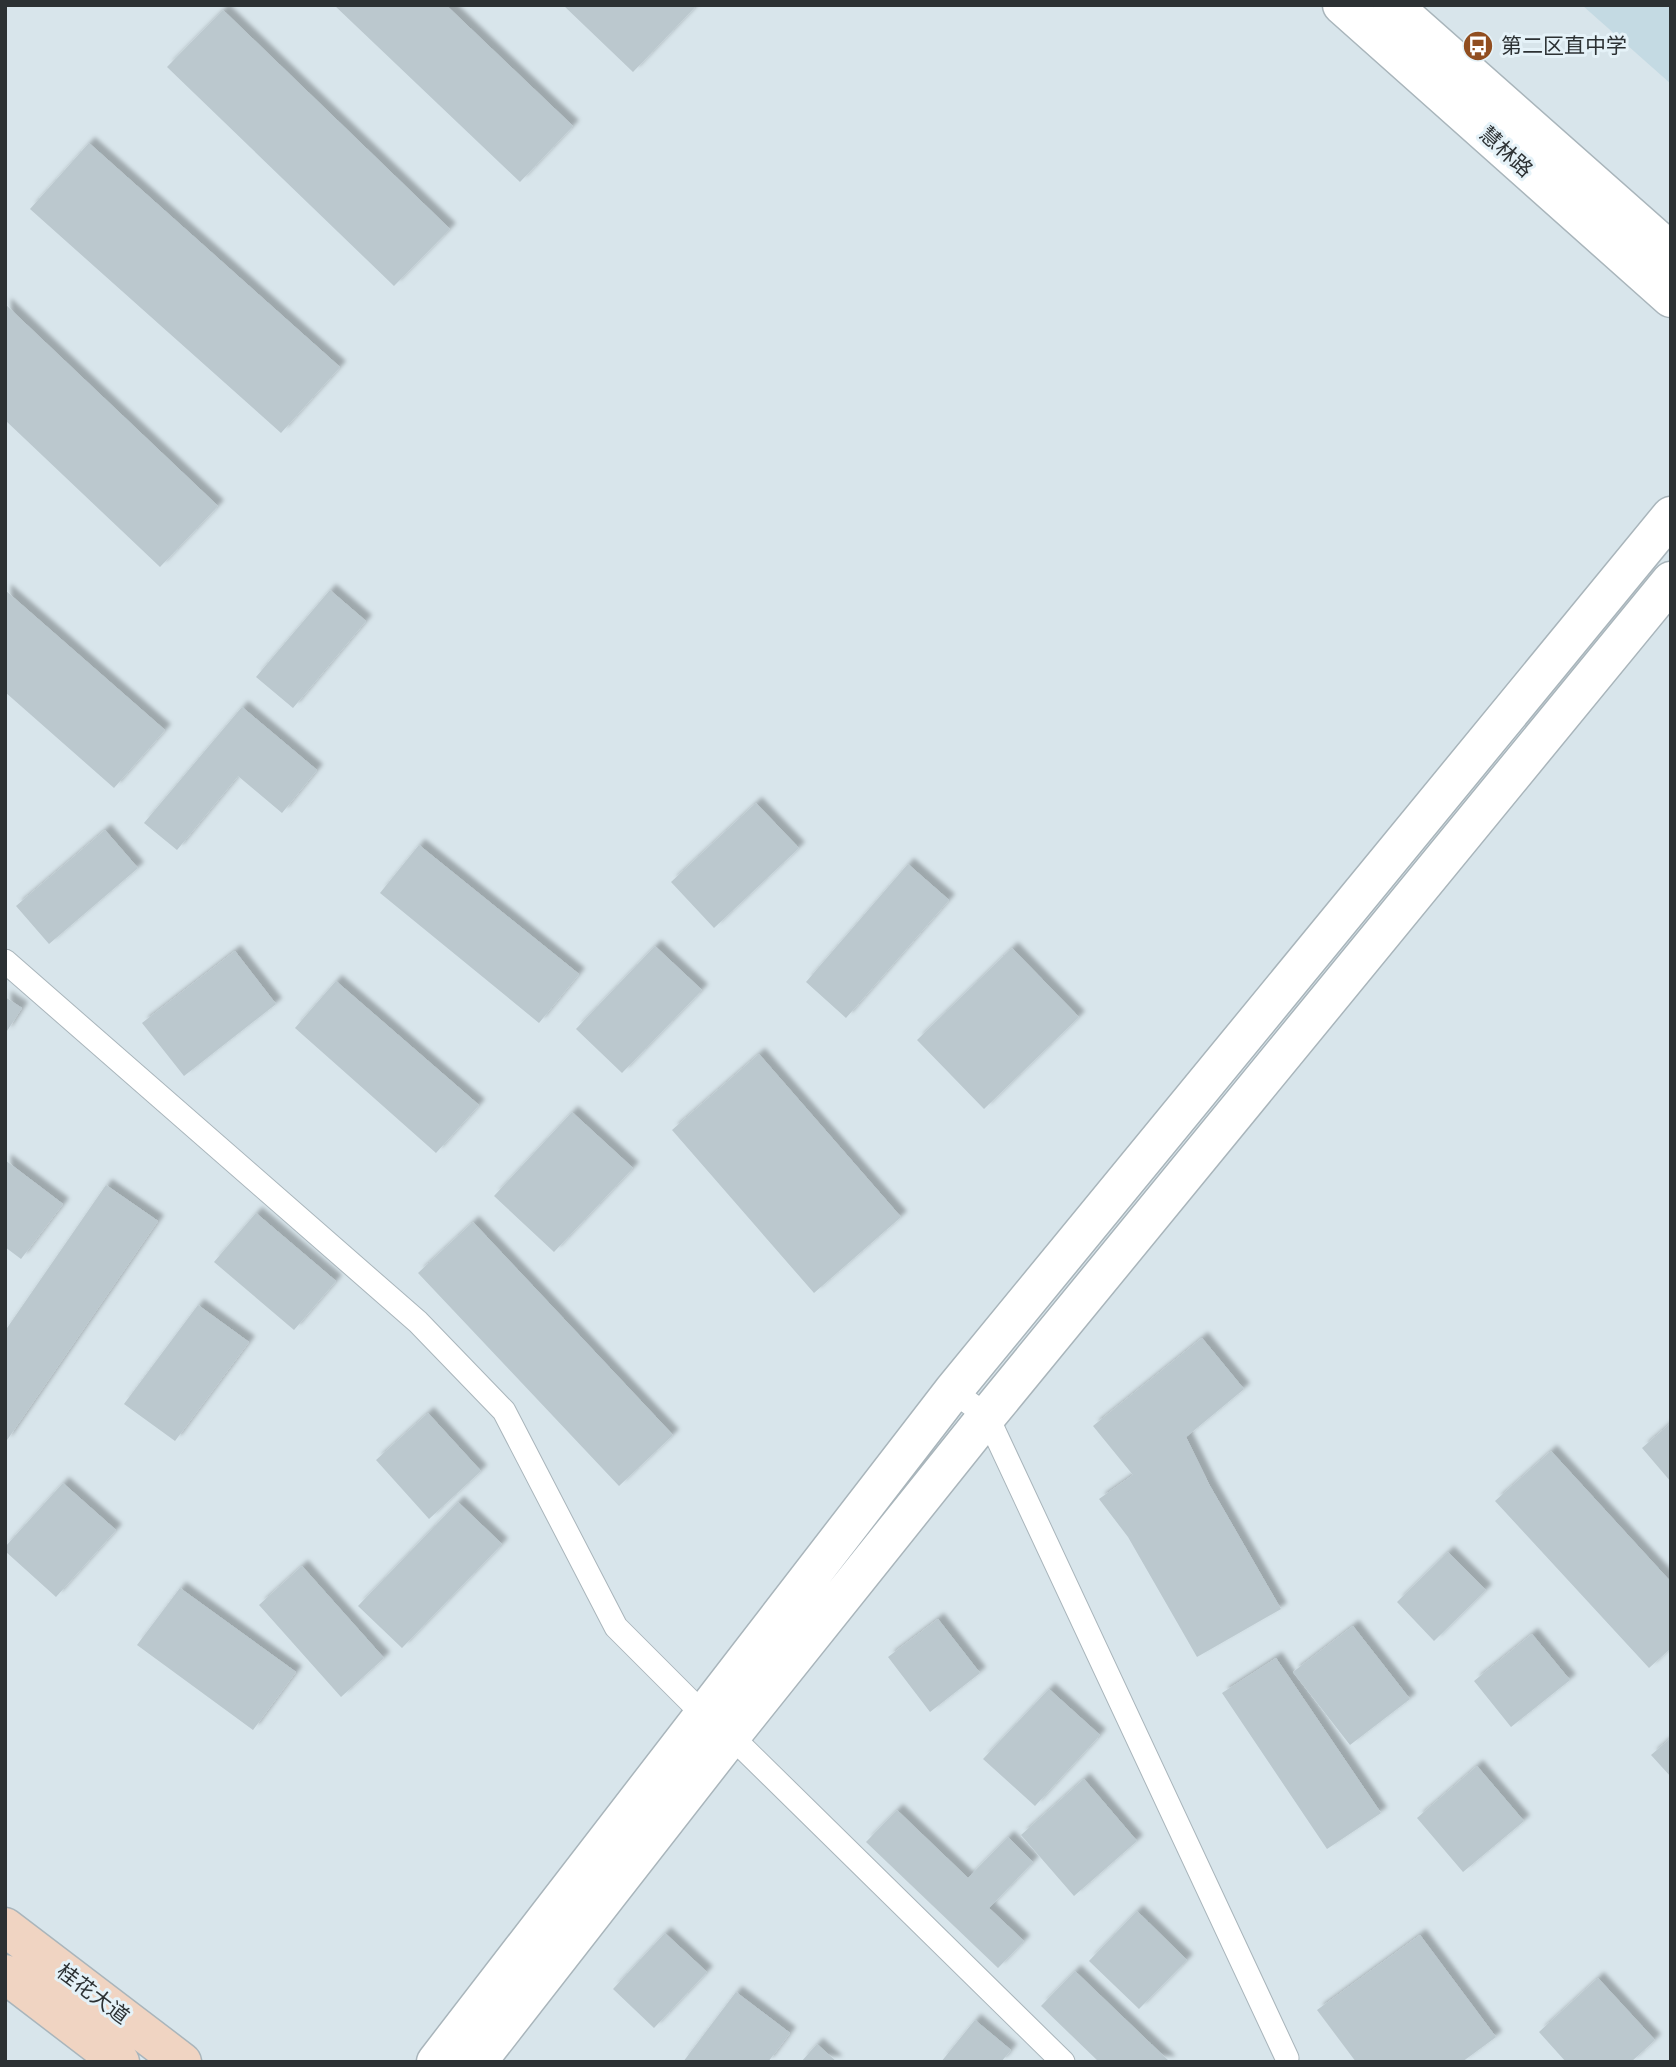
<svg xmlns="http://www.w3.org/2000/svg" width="1676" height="2067" font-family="'Noto Serif','Noto Sans SC',serif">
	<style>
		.built { fill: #c4dae3 }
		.building { fill: #bbc8ce; filter: url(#shadow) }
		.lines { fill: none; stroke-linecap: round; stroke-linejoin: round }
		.service-casing { stroke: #a9b5bb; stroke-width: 25 }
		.minor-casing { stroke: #a9b5bb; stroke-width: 41 }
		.tertiary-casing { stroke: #a9b5bb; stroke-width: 41 }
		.secondary-casing { stroke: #a9b5bb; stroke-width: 41 }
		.service { stroke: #fff; stroke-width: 23 }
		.minor { stroke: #fff; stroke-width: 38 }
		.tertiary { stroke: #fff; stroke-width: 38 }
		.secondary { stroke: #f0d4c2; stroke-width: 38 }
		.labels { text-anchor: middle; stroke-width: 6; stroke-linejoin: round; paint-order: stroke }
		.poi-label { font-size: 21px; fill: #2c3133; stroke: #e5f2f8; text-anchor: start }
		.street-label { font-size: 21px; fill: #2c3133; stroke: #e5f2f8 }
	</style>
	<defs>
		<filter id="shadow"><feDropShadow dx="6" dy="-6" stdDeviation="2" flood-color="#0004"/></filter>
	</defs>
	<rect width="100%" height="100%" fill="#d8e5eb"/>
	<!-- built -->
	<path class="built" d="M1582,5h89v79z"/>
	<!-- building -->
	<path class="building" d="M334,5h112l127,121 -53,56z
		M563,5h134l-64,67z
		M223,10l227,219 -56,57 -227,-219z
		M89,143l251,224 -59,66 -251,-224z
		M5,304l213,202 -58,61 -155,-147z
		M5,590l160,140 -51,58 -109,-96z
		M330,590l36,31 -73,87 -37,-31z
		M242,707l75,63 -35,43 -44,-37 -61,74 -33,-27z
		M756,803l43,45 -85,80 -43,-46z
		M105,830l33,38 -89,76 -33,-38z
		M419,845l160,129 -40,49 -159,-130z
		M908,864l41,36 -103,118 -40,-36z
		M655,946l47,44 -80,83 -46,-44z
		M1012,948l67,69 -95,92 -67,-69z
		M235,951l41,53 -92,72 -42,-53z
		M336,981l143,124 -43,48 -141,-125z
		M5,997l17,11 -17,26z
		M759,1054l142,163 -87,76 -142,-163z
		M572,1112l61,56 -79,84 -60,-56z
		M5,1160l58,44 -42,55 -16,-12z
		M106,1185l52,36 -153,222v-112z
		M256,1213l80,68 -42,49 -80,-68z
		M473,1222l200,213 -54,51 -201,-213z
		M198,1305l51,37 -74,99 -51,-37z
		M1202,1338l42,51 -58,48 24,49 71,123 -84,48 -69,-120 -29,-38 34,-24 -40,-49z
		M428,1413l53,58 -52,48 -53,-59z
		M1671,1423v59l-29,-34z
		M1551,1451l120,131v66l-22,20 -154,-167z
		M63,1483l53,47 -60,67 -51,-46v-4z
		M458,1502l44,42 -100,104 -44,-42z
		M1448,1552l38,38 -52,51 -37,-39z
		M302,1566l82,92 -43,39 -82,-92z
		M180,1588l116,84 -43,58 -116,-85z
		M938,1619l42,54 -50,39 -42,-55z
		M1353,1626l57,73 -60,46 -57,-73z
		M1532,1634l38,46 -59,47 -37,-46z
		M1276,1658l105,155 -54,36 -105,-156z
		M1049,1689l51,46 -65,71 -52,-47z
		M1671,1738v39l-20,-22z
		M1477,1766l47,55 -61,51 -46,-54z
		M1084,1779l53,62 -63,55 -53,-61z
		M897,1810l71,68 40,-41 25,25 -44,46 35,33 -26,27 -132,-126z
		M1137,1911l50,49 -48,49 -50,-48z
		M665,1933l42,39 -53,56 -41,-39z
		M1420,1935l76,102 -34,25h-106l-39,-52z
		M1075,1971l95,91h-71l-58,-56z
		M1598,1978l57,62 -24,22h-65l-27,-30z
		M736,1992l54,41 -22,29h-85z
		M975,2020l36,30 -10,12h-60z
		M817,2044l20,18h-36z"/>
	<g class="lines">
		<!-- service casing -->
		<g class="service-casing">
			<path id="service" d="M5,961l413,361 86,89 112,216 88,88 27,21 332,326
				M953,1391l34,25 300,642"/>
		</g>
		<!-- minor casing -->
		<g class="minor-casing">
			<path id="minor" d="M1342,5l329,293
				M1392,5l279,247"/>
		</g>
		<!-- tertiary casing -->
		<g class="tertiary-casing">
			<path id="tertiary" d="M436,2062l517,-671 718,-875
				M477,2062l254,-326 256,-320 684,-835"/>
		</g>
		<!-- secondary casing -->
		<g class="secondary-casing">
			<path id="secondary" d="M5,1927l177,135
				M5,1974l115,88"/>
		</g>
		<!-- service -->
		<use href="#service" class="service"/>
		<!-- minor -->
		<use href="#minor" class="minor"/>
		<!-- tertiary -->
		<use href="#tertiary" class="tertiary"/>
		<!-- secondary -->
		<use href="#secondary" class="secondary"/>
	</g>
	<!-- icons -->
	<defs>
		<g id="bus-disc" transform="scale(1.575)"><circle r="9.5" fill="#914e20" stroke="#e5f2f8"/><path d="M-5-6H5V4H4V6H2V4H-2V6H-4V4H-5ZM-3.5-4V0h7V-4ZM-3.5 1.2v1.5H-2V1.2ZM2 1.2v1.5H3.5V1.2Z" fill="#fff"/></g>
	</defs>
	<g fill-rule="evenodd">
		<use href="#bus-disc" x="1478" y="46"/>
	</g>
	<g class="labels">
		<!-- poi labels -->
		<g class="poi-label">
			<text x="1501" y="53">第二区直中学</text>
		</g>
		<!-- street labels -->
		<g class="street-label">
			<text transform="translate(1506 152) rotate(42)" y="7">慧林路</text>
			<text transform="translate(93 1994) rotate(37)" y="7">桂花大道</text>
		</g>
	</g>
	<!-- border -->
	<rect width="1676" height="2067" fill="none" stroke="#2c3133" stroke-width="14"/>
</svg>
